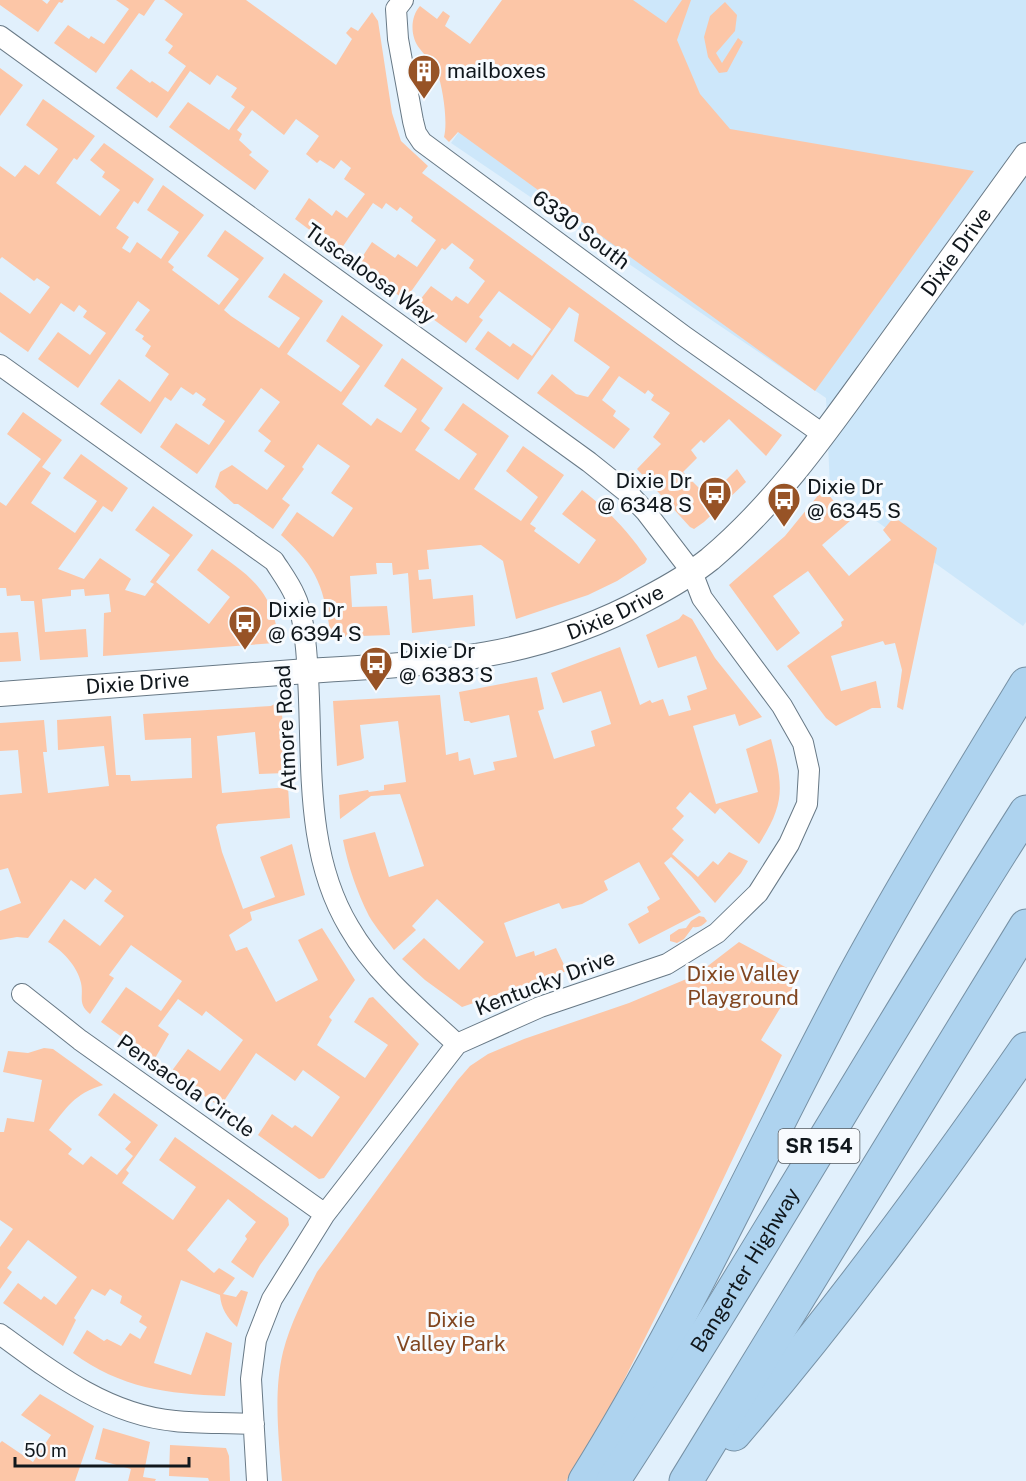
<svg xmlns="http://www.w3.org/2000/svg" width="1026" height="1481" font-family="'Public Sans',sans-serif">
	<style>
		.built { fill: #cde7fa }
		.green { fill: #fcc6a7 }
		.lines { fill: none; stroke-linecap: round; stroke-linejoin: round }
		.minor-casing { stroke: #687986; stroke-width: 22 }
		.tertiary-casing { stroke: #687986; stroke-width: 26 }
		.motorway-casing { stroke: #7791a5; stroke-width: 35 }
		.minor { stroke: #fff; stroke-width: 20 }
		.tertiary { stroke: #fff; stroke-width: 24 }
		.motorway { stroke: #aed3ef; stroke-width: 33 }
		.labels { text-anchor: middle; stroke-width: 6; stroke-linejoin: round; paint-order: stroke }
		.shield { fill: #f8fbfe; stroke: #565b60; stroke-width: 1.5 }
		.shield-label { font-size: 20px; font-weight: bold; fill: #10171c }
		.poi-label { font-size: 21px; fill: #10171c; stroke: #f8fbfe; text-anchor: start }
		.street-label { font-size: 21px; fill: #10171c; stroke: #f8fbfe }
		.park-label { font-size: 21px; fill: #814620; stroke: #f8fbfe }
	</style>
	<rect width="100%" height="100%" fill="#e1f0fc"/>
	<!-- built -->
	<path class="built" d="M553,0h473v622l-3,4 -193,-138 -4,-90 -375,-255z"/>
	<!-- green -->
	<path class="green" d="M0,0h42l5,4 3,-4h14l-2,3 -3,-1 -21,30 -38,-27z
		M116,0h39l-11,16 -5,-3 -43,60 -42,-30 14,-18 21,14 2,-3 13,8 25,-35z
		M164,0h82l90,65 16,-26 -6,-6 5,-6 7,4 14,-19 6,9 14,92 9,28 27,25 -6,7 360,262 -16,21 -37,-37 -25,24 -3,-3 -10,10 6,8 -14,14 22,22 11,-11 4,3 17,-17 9,13 -42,40 -10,7 -4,-2 -53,-58 24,-25 -8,-7 17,-24 -19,-13 3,-5 -6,-5 -3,4 -26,-18 -17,24 14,11 -3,5 17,13 -16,20 -77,-56 15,-19 24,20 12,3 22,-30 -36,-26 5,-27 -10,-7 -51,73 -43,-31 13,-18 22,16 3,-4 19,13 19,-27 -52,-38 -20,26 4,3 -17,23 -51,-37 16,-20 21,15 4,-5 12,8 17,-23 -16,-13 5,-8 -22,-17 -7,7 -3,-2 -37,52 -48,-35 15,-23 23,16 3,-4 19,13 19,-27 -25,-19 2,-4 -13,-10 -3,4 -11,-8 -4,6 -9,-6 -34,49 -44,-33 14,-21 23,18 4,-6 11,8 18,-24 -21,-15 7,-11 -10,-8 -7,9 -14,-9 -3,3 -11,-9 13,-18 -23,-17 -12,16 -32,-25 -15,20 5,4 -3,6 13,12 -3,3 20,16 -14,19 -86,-63 19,-25 41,28 16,-23 -14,-10 6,-9 -20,-13 -7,10 -20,-14 -33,47 -41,-30 15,-19 19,14 2,-2 16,11 18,-26 -18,-13 5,-7 -8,-6 18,-26z
		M502,0h131l33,23 16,-23h9l-14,40 23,54 30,35 244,42 -159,220 -357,-259 -9,10 -5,-5c4,-14 -1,-50 -7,-65 -3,-9 -11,-15 -17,-23 -10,-12 -10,-32 0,-43l17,13 6,-8 7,5 -5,10 25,18z
		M725,2l12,13 -2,16 -19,22 6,10 16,-25 5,4 -16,30 -8,1 -11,-16 -4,-20 6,-21z
		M0,68l23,17 -23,31z
		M43,99l52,37 -18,24 -3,-2 -18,25 44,33 20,-26 -18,-13 3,-5 -15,-12 14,-17 50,36 -16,25 -4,-3 -18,27 13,9 -7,11 8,5 7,-11 24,17 18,-27 -32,-22 16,-25 41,30 -36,47 6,5 -2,3 47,35 20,-26 -32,-23 18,-26 39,28 -40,52 7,6 48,32 21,-30 -32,-21 16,-24 39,28 -36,53 54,38 19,-26 -34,-25 16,-26 41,30 -41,59 29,22 6,-8 24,15 16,-24 -33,-23 18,-28 41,30 -22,33 9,7 -15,22 44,30 18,-26 -33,-24 19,-27 46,33 -35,53 47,32 17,-24 -32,-26 17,-25 41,29 -34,49 6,4 -2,3 45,33 17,-24 -34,-26 20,-24c26,20 47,42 65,69l-2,4 -28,18 -29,14 -72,24 -13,-58 -22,-16 -54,5 2,19 -11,1 1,10 12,-1 2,20 40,-4 2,31 -63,7 -4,-60 -15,2 -1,-12h-16l1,11 -27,2 2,31 35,-1 3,29 -59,2c-7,-48 -12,-68 -50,-102l16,-23 36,25 20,-29 -22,-15 19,-27 -32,-22 -16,23 2,2 -22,30 8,6 -17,24 -35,-25h-4l-19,-17 5,-15 12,-7 35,25 18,-24 -21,-15 7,-10 -13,-10 22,-29 -19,-14 -64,86 -37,-27 16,-24 33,22 16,-24 -23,-16 4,-6 -10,-7 -3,3 -12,-8 -10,14 -6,-4 -24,37 -41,-30 19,-25 31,23 19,-28 -24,-18 6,-10 -9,-7 2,-3 -9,-6 15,-20 -12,-9 -60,87 -40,-29 20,-27 32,23 16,-22 -23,-16 4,-6 -8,-6 -5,7 -13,-9 -33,49 -28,-20v-40l30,22 20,-27 -13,-9 -3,3 -32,-24 -2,2v-93l15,11 10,-12 14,10 19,-26 -32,-24z
		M23,412l39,28 -20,27 9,6 -20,30 44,30 22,-32 -34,-23 18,-24 47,34 -16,24 -9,-6 -45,63 26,10 16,-21 31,21 -6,11 20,6 9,-12 -4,-2 20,-27 -35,-25 18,-24 40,29 -37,47 53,42 21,-27 -33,-27 15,-21c29,21 54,35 63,72 2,7 4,16 0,22l-172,13 1,-43 7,-1 -2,-18 -24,2 -1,-7 -13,1v6l-29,3 3,33 41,-3 2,28 -48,3 -6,-59h-13l-1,-6 -13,1 -1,-8h-6v-86l6,4 35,-47 -34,-25z
		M820,493l8,1 22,27 -28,24 27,31 42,-36 -8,-10 11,-13 43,31 -34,162 -6,-3 5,-37 -7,-27 -10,2 -2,-4 -52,15 10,35 35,-10 5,27h-9l-36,18 -10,-8 -39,-52 55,-40 -1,-4 3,-2 -36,-49 -35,25 27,37 -23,18 -48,-66 56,-49z
		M683,614l9,5 23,39 47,59 -23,9 -4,-12 -42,12 23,78 42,-12 -12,-43 25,-10c12,47 15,63 -12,105l-39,-36 -5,6 -25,-22 -14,16 8,8 -12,13 12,11 -12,14 26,23 15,-16 5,4 11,-13 19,9 -7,12 -26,30 -24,-27 -20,-19 -7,6 37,49 -62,32 -11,-20 21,-12 -2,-5 13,-8 -21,-37 -35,19 4,9 -26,14 -20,5 -3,-6 -55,20 12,34 18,-6 1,5 21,-8 11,23 -105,36 -37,-27 -23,-21 22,-21 35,32 25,-28 -47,-43 -25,27 4,4 -22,20c-8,-11 -18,-22 -25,-34 -12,-24 -21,-50 -26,-76l32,-8 14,45 35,-11 -24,-72 -29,2 -31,23 -1,-24 29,-5 1,2 15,-2v-5l22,-3 -8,-61 -38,4 4,33 -3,2 -24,6 -4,-65 107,-6 6,60 12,-3 1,9 11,-3 4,17 21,-5 -2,-8 24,-5 -8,-42 -38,8 -2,-2h-5l-5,-29 78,-15 7,32 -6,2 16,48 41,-13 -4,-15 20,-7 -10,-33 -38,12 -12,-30 69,-26 20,58 10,-5 2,3 11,-4 6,17 22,-6 -4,-14 20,-7 -11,-33 -38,12 -12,-33 33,-16z
		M18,632l3,29 -21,1v-29z
		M278,702l6,8 -2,4 4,59 -27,1 -4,-42 -38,4 5,57 66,-6 2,31 -72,6 -2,3 6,25 21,57 32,-12 -15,-40 32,-13 13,51 -55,17 2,8 -23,15 7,16 11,-4 29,55 42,-22 -20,-40 24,-12 33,52 -26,37 3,3 -15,25 48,33 23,-33 -34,-23 15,-24 4,-1 46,47 -95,134 -5,1 -61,-44 14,-21 20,14 3,-3 17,12 28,-40 -37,-27 -8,11 -39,-28 -36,54 -49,-35 17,-23 32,22 23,-31 -37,-29 -4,5 -24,-17 -20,27 11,8 -15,26 -53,-38 25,-35 35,24 21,-30 -51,-36 -22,30 5,3 -24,36c-13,-10 -6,-18 -9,-31 -3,-16 -19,-33 -33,-41l16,-23 36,27 24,-30 -20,-15 8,-10 -17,-13 -10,12 -14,-10 -43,58 -11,-1 -17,3v-29l21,-8 -13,-35 -8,2v-75l22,-2 -4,-43 -18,1v-28l44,-3 3,32h-4l5,41 61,-7 -5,-40 -46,4 -1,-30 54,-4 5,59h14l1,6 61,-3 -1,-40 -46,2 -2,-26 128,-8z
		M699,916l5,1 3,4c-5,5 -8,7 -14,6l-9,12 -7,4 -7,-2v-6l9,-6 7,-1 5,-7z
		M739,942l61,33 -39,65 21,15 -82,173 -93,186 -41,67h-284c-3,-41 -9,-88 1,-129 7,-28 21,-55 34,-80l140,-191 13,-15 18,-12 36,-15 105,-36 67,-28z
		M44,1048l9,1 50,36c-29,9 -36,22 -54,45l23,19 -4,5 15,11 8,-9 26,19 16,-19 -8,-7 6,-7 -33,-27 16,-22 44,32 -32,45 3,3 -7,10 51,37 23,-33 -37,-27 16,-23 113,81 1,7 -29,40 -7,13 -22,-16 16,-23 -2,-3 11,-14 -28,-23 -41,51 27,23 5,-5 16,10 -12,16 13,3 5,-7 7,2 -11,35c-10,-9 -16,-19 -17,-32l-39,-15 -27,83 37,12 15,-43 26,11 -7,53c-57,-2 -105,-8 -152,-43l14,-23 17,11 3,-2 14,7 9,-13 10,6 7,-12 -8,-5 3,-6 -22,-13 2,-7 -12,-7 -5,7 -13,-7 -18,29 2,2 -13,26 -60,-43 15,-20 23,17 3,-4 12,9 21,-28 -49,-37 -21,28 5,4 -12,17v-42l13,-18 -13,-9v-88h4l3,-14 27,4 8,-42 -39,-8 5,-21 20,2z
		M40,1394l54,32 -19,55h-75v-38l2,-2 31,21 18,-27 -30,-20z
		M103,1428l47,14 -7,35 13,2 -1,2h-27l3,-12 -36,-10z
		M170,1445l56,3 3,8 1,25h-21l-1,-3 -39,-2z"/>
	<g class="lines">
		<!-- minor casing -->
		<g class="minor-casing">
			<path id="minor" d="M403,0l-7,9 2,30 15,82 3,12 6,9 262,194 140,99
				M0,36l589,426 40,32 17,18 46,60 10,26 80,108 21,37 6,27 -2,34 -18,40 -31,49 -41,40 -50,31 -127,43 -83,37 -132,170 -53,85 -16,41 -5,39 6,102
				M0,365l274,196c7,11 16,23 21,35 9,18 12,60 13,81 5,84 -4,175 41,250 27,47 69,81 108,117
				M22,994l58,46 245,174
				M0,1334c53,39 108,81 175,87 26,3 53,1 79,3"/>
		</g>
		<!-- tertiary casing -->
		<g class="tertiary-casing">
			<g id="tertiary">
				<path id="s1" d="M0,694c102,-8 204,-16 307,-23 123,-7 227,-11 339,-72 23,-12 44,-24 64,-40 65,-55 113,-123 162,-191 52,-71 103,-142 154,-213"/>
			</g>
		</g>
		<!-- motorway casing -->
		<g class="motorway-casing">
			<g id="motorway">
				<path d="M734,1434c105,-122 200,-252 292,-385"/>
				<path d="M585,1481c101,-162 179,-337 269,-505 54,-99 113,-195 172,-292"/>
				<path id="s2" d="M613,1481c143,-220 272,-448 413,-669"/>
				<path d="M686,1481l340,-555"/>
			</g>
		</g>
		<!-- minor -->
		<use href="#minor" class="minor"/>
		<!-- tertiary -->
		<use href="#tertiary" class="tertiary"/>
		<!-- motorway -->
		<use href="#motorway" class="motorway"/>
	</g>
	<!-- icons -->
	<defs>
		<g id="building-pin" transform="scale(1.725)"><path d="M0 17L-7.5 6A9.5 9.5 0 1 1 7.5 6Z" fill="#975326" stroke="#f8fbfe"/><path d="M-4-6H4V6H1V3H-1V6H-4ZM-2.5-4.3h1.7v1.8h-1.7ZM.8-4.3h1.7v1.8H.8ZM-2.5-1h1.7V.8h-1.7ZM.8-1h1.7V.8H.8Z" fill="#fff"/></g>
		<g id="bus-pin" transform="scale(1.725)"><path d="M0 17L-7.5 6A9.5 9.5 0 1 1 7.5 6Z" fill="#975326" stroke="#f8fbfe"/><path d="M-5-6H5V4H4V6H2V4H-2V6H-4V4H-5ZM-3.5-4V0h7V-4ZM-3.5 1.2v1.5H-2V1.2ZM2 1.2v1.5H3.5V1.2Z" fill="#fff"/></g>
	</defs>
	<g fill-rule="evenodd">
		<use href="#building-pin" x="424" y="71"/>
		<use href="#bus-pin" x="715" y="493"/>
		<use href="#bus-pin" x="784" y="499"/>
		<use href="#bus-pin" x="245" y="622"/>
		<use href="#bus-pin" x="376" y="663"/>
	</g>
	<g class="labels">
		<!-- shield labels -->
		<rect class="shield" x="778.5" y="1129" width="81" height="34" rx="4.5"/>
		<g class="shield-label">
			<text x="819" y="1153">SR 154</text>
		</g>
		<!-- poi labels -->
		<g class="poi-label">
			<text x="447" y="78">mailboxes</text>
			<text x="692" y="488" text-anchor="end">Dixie Dr<tspan x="692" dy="24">@ 6348 S</tspan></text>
			<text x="807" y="494">Dixie Dr<tspan x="807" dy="24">@ 6345 S</tspan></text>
			<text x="268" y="617">Dixie Dr<tspan x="268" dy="24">@ 6394 S</tspan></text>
			<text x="399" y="658">Dixie Dr<tspan x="399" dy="24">@ 6383 S</tspan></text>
		</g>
		<!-- street labels -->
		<g class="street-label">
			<text transform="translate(581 230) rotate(37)" y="7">6330 South</text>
			<text dy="7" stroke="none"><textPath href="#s1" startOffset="1128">Dixie Drive</textPath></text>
			<text transform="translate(370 274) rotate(36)" y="7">Tuscaloosa Way</text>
			<text dy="7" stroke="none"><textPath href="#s1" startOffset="624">Dixie Drive</textPath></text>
			<text dy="7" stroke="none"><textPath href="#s1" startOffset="138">Dixie Drive</textPath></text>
			<text transform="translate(286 728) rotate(-93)" y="7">Atmore Road</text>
			<text transform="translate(545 983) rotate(-21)" y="7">Kentucky Drive</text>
			<text transform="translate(186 1086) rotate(35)" y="7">Pensacola Circle</text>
			<text dy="7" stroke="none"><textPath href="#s2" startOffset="249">Bangerter Highway</textPath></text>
		</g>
		<!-- park labels -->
		<g class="park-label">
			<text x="743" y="981">Dixie Valley<tspan x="743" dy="24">Playground</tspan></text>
			<text x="451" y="1327">Dixie<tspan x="451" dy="24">Valley Park</tspan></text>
		</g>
	</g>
	<!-- scale -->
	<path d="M15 1457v9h174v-9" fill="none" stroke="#10171c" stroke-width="3"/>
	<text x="24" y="1457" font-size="18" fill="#10171c" stroke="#f8fbfe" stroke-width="4.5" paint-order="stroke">50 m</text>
</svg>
